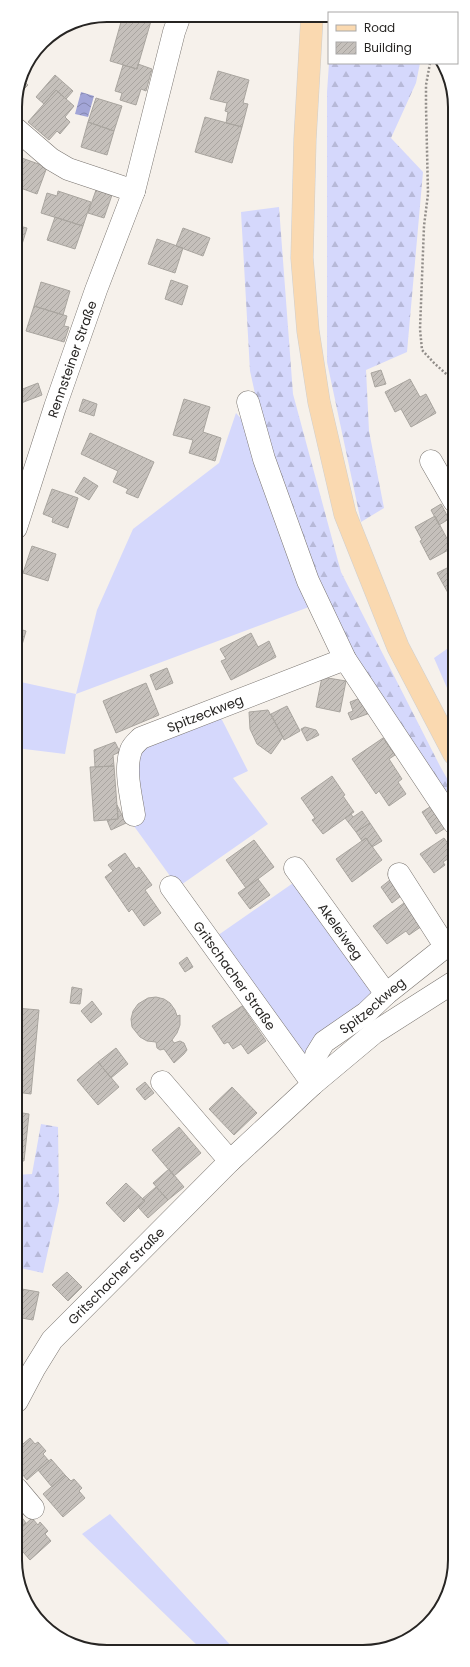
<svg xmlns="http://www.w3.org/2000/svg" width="470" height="1667" font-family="Poppins,sans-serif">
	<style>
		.grass { fill: #d5d8fc }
		.forest { fill: url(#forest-firs) }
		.water { fill: url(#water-waves) }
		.building { fill: url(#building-hatch); stroke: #a9a59f }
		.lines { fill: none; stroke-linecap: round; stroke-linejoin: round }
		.minor-casing { stroke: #79746f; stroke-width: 23 }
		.major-casing { stroke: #cfcfcf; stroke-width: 23 }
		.path { stroke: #918d89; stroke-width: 2.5; stroke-dasharray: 2 2; stroke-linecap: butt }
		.minor { stroke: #fff; stroke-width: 22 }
		.major { stroke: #fad9b0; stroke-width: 22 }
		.labels { text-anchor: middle; stroke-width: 4; stroke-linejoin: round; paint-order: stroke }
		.street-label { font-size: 13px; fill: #272523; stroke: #fff }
		.rim { fill: none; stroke: #272523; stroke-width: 2 }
	</style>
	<defs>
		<pattern id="forest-firs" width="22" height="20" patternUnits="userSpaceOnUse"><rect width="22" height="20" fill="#d5d8fc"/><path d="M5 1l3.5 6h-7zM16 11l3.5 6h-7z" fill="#b7b9d8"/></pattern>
		<pattern id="water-waves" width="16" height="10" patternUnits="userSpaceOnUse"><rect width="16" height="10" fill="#a2a5d7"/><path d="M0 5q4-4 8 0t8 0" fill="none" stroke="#8486ae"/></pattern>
		<pattern id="building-hatch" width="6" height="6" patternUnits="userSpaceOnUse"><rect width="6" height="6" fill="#c5c0bb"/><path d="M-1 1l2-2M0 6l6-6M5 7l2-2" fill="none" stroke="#a9a5a0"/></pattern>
	</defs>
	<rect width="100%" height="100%" fill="#f6f1eb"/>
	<!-- grass -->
	<path class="grass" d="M236,413l11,12 62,182 -233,87 -11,60 -49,-6v-67l60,13 21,-84 36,-81 86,-66z
		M454,644v60l-20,-46z
		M218,712l30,59 -15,7 35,46 -90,63 -47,-65 4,-53 9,-23z
		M296,881l78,110 -66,67 -94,-120z
		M110,1514l125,136h-33l-120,-116z"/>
	<!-- forest -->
	<path class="forest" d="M329,63h91l-4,20 -25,55 32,34 -16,180 -41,18 3,61 15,77 -23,14 -34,-160v-270z
		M279,207l14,187 48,178 99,194 14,25v20l-104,-156 -37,-78 -45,-125 -18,-81 -9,-159z
		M41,1124l17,3 1,74 -16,72 -27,-6v-92l16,-1z"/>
	<!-- water -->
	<path class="water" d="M81,92l13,4 -6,21 -13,-3z"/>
	<!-- building -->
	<path class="building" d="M123,15h9l19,6 -14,48 -27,-8z
		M138,64l14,5 -6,22 -5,-2 -5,16 -16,-5 2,-7 -7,-2 8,-26 14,4z
		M218,71l31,9 -6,23 5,1 -6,23 -16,-4 2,-11 -3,-1 2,-8 -17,-4z
		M55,75l18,16 -7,8 -10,-9 -12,14 -8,-7z
		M21,78l7,7 -12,12z
		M56,90l18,16 -9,11 5,5 -10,12 -3,-3 -8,9 -21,-18z
		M96,98l26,8 -8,25 -26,-9z
		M205,117l37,10 -10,36 -37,-11z
		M88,122l26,9 -7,24 -26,-8z
		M19,157l28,10 -10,27 -22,-8v-19z
		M96,190l16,5 -8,23 -16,-5z
		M58,191l33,11 -8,24 -42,-13 6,-20 10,3z
		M55,217l28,9 -8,23 -28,-9z
		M15,225l12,3 -7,23 -5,-1z
		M183,228l27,10 -7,18 -27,-10z
		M157,239l26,9 -8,25 -27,-9z
		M171,280l17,6 -6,19 -17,-6z
		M41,282l29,9 -7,24 -29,-9z
		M34,306l33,10 -3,10 5,1 -5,15 -38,-11z
		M381,370l5,14 -11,3 -4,-14z
		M410,379l10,18 6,-3 10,19 -25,14 -10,-18 -6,3 -10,-20z
		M38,383l4,12 -26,10 -1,-13z
		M83,399l14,5 -3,12 -15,-5z
		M184,399l26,8 -7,25 18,6 -6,23 -26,-8 4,-13 -20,-5z
		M90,433l64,29 -16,36 -12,-5 2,-4 -15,-7 5,-11 -37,-17z
		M84,477l14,9 -9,14 -14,-8z
		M52,489l26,9 -10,30 -16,-6 1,-4 -10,-4z
		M441,504l8,15 -10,6 -8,-15z
		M435,516l17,32 -22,12 -10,-19 2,-1 -7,-13z
		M32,546l24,8 -8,27 -25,-8z
		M447,568l4,7 3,-2 -1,29 -16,-29z
		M16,628l10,3 -10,35z
		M251,633l7,14 11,-6 7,16 -45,23 -10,-19 5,-2 -6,-10z
		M167,668l6,15 -17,7 -6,-15z
		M322,677l24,4 -6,31 -24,-5z
		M146,683l13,32 -43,18 -13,-32z
		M363,697l7,16 -19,7 -3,-7 5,-2 -3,-9z
		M287,706l13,25 -16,9 -13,-26z
		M268,710l15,27 -12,17 -14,-10 -7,-15 -1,-17z
		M305,727l11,3 3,5 -12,6 -6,-12z
		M383,738l12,17 -6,4 13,20 -4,3 8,12 -17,12 -10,-15 -3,3 -24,-35z
		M115,742l5,10 -7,3 1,11 -19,1 -1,-17z
		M114,766l4,53 -24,2 -4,-54z
		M332,776l13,19 -2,1 11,16 -31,22 -11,-14 3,-2 -14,-20z
		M117,805l9,18 -15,7 -4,-10 11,-1z
		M433,805l14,22 -11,7 -14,-22z
		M362,811l8,12 -14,9 -11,-14 6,-4 2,3z
		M370,823l12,18 -10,6 -6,-9 -4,3 -6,-9z
		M366,838l16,22 -30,22 -16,-23z
		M444,838l10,14v3l-11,7 2,3 -11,8 -14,-19z
		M254,840l20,27 -28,21 -20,-28z
		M125,853l11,16 3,-2 13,18 -7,5 16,23 -17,13 -12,-17 -3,3 -24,-35 8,-6 -5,-6z
		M395,876l11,16 -14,11 -11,-16z
		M258,879l12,16 -20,14 -12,-16z
		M408,900l17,24 -16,11 -3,-4 -19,13 -14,-18z
		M187,957l6,10 -8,5 -6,-9z
		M72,987l10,2 -2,15 -10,-1z
		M156,997l8,2 6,4 5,7 2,6 3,-1v10l-3,8 -5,7 2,3 6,-2 4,2 3,7 -3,4 -10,9 -10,-14 -4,1 -3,-2 -1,-6 -9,-1 -7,-4 -8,-10 -1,-8 2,-8 5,-7 10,-6z
		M92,1001l10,13 -11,9 -10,-12z
		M242,1006l24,35 -18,13 -7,-10 -8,5 -5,-7 -4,2 -12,-18z
		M16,1008l23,2 -8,84 -15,-2z
		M116,1048l12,16 -17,14 -13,-16z
		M98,1062l21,25 -21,18 -21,-25z
		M145,1082l9,11 -9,7 -9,-11z
		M232,1087l25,26 -23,22 -25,-26z
		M16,1112l13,2 -5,47 -8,-1z
		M179,1127l22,26 -27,23 -22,-26z
		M169,1169l15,18 -16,13 -15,-17z
		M126,1183l19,18 -21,21 -18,-19z
		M156,1187l12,13 -20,18 -10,-11 7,-6 -3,-2z
		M67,1272l15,15 -14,14 -16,-16z
		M16,1288l23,4 -6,28 -17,-3z
		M30,1438l5,6 3,-2 8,9 -3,3 6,7 -22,19 -10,-12v-19z
		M51,1459l14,16 -13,12 -14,-17z
		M65,1475l6,6 3,-2 8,9 -3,3 6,7 -22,19 -20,-23z
		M17,1511l9,12 -9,9z
		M32,1518l6,7 2,-3 8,9 -3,3 6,7 -21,19 -13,-15v-13z"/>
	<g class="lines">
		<!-- minor casing -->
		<g class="minor-casing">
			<g id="minor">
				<path d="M15,128l36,31 17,10 66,22"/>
				<path d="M248,402l16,57 44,122 37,78 109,164"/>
				<path d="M431,461l23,40"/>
				<path id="s1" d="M16,528l39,-121 41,-117 38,-99 40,-159 6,-17"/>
				<path id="s2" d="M134,815c-3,-20 -10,-45 -3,-65 2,-5 7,-9 10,-12l204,-79"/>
				<path id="s3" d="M295,868l91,126"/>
				<path d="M399,874l46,72"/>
				<path id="s4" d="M171,887l142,197"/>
				<path d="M162,1082l68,79"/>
				<path id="s5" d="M313,1084l3,-29 8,-13 42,-29 20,-19 68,-54"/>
				<path id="s6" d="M17,1401l17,-32 18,-29 178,-179 83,-77 61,-51 80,-51"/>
				<path d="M17,1489l16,19"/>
			</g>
		</g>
		<!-- major casing -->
		<g class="major-casing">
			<path id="major" d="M312,16l-7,123 -3,119 6,73 11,71 26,112 53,133 56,107"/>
		</g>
		<!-- path -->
		<path class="path" d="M430,63l-4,22v21l2,88 -4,32 -4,103 2,21 12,13 20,18"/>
		<!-- minor -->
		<use href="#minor" class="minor"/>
		<!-- major -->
		<use href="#major" class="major"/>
	</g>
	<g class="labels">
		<!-- street labels -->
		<g class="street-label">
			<text dy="5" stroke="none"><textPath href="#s1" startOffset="178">Rennsteiner Straße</textPath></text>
			<text dy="5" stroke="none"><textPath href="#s2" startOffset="150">Spitzeckweg</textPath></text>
			<text dy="5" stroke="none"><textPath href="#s3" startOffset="78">Akeleiweg</textPath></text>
			<text dy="5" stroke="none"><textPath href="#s4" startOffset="109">Gritschacher Straße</textPath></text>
			<text dy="5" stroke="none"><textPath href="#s5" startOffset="105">Spitzeckweg</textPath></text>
			<text dy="5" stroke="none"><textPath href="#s6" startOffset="161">Gritschacher Straße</textPath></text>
		</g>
	</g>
	<!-- crop -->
	<path d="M0 0H470V1667H0ZM107 22H363A85 85 0 0 1 448 107V1560A85 85 0 0 1 363 1645H107A85 85 0 0 1 22 1560V107A85 85 0 0 1 107 22Z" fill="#fff" fill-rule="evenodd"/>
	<path class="rim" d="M107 22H363A85 85 0 0 1 448 107V1560A85 85 0 0 1 363 1645H107A85 85 0 0 1 22 1560V107A85 85 0 0 1 107 22Z"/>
	<!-- legend -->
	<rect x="328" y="12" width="130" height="52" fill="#ffffff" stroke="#a9a8a7"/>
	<rect x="336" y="25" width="20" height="6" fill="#fad9b0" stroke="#a9a8a7"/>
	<text x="364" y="32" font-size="12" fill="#272523">Road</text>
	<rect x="336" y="42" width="20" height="12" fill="url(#building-hatch)" stroke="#a9a8a7"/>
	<text x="364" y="52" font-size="12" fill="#272523">Building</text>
</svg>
